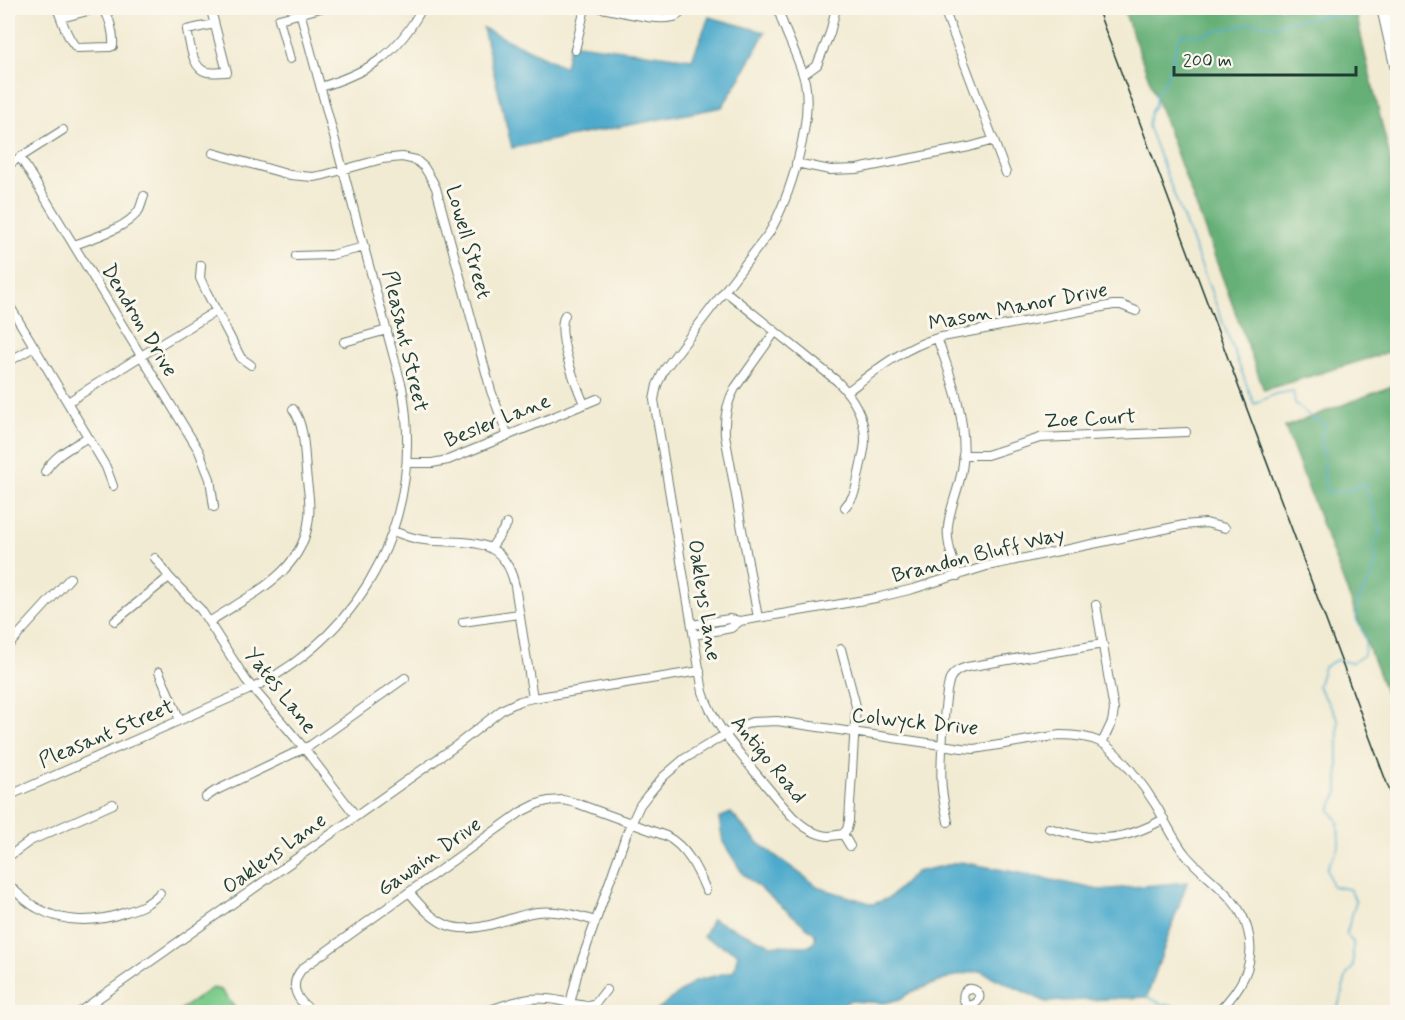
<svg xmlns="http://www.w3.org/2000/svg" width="1405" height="1020" font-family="Mynerve,sans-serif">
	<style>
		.green { fill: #7ecd8d; stroke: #4e8560; stroke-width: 1.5 }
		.forest { fill: #66b078; stroke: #427656; stroke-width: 1.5 }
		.water { fill: #4eaacc; stroke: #367480; stroke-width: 1.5 }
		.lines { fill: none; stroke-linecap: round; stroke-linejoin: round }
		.stream { stroke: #4eaacc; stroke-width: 1.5 }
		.minor-casing { stroke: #697a6c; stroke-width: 10 }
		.highway-casing { stroke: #697a6c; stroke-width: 14 }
		.minor { stroke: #fff; stroke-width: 8 }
		.highway { stroke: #fff; stroke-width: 12 }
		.rail { stroke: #1f3d34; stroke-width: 1.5 }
		.labels { text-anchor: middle; stroke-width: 6; stroke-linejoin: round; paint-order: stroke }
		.street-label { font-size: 21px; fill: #1f3d34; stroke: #fbf7ec }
	</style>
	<rect width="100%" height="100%" fill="#fbf7ec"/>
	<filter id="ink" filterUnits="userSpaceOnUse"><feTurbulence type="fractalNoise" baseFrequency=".0167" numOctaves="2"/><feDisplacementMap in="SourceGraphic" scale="12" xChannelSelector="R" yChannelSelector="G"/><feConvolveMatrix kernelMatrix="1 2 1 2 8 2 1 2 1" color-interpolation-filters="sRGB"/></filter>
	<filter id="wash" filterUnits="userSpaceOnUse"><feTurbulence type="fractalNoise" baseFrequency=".008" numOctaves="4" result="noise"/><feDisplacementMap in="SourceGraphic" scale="24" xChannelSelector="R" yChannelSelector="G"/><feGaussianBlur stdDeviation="1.35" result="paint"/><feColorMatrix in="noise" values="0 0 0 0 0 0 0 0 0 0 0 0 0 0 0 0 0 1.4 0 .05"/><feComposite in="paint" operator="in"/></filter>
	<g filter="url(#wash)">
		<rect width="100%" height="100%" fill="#f2ebd3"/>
		<!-- green -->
		<path class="green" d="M212,988l9,2 17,22h-61z"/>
		<!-- forest -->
		<path class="forest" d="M1123,8h232l9,42 33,137v163l-133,40z
			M1397,384v339l-112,-296z"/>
		<!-- water -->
		<path class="water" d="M709,17l56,15 -24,45 -19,30 -210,41 -29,-120 82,39 5,-24 122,16z
			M731,813l27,30 62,45 53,16 16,-6 27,-26 45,-10 53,10 85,18 88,-8 -40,115 -101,5 -66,-31 -22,4 -47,17 -11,7 -15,4 -36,-2 -21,11h-174l41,-31 39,-10 4,-18 -35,-16 9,-18 59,26 39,1 5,-5v-7l-72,-60 -20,-32 -4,-24z"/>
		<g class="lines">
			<!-- stream -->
			<path class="stream" d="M1147,997l15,7 42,8
				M1342,1012l-4,-5 9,-33 6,-7v-25l-7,-7 10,-34 -7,-12 -17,-3 -5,-18 12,-22 -1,-25 -8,-11 8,-18v-73l-20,-33 6,-19 12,-7 16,3 12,-8 2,-18 -10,-18 3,-20 13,-22 5,-20 -5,-9 9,-17 -17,-48 -16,8 -22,1 -2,-17 1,-16 -4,-13 4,-23 -13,-5 -17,-15 -2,-12 -18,3 -21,10 -106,-278 2,-13 5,-8 1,-11 7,-8 9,-23 5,-21 4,-7 6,-1 9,2 55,-13 25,3 13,-5 42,-6 14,2 7,-4 -1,-5"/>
		</g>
	</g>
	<g filter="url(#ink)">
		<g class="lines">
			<!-- minor casing -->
			<g class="minor-casing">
				<path id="minor" d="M57,8c5,12 10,31 20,40l33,-1 3,-1c1,-11 -3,-29 -10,-37l-4,-1 -38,10
					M209,8l3,6 15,58c-7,0 -14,1 -20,0 -15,-3 -17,-29 -20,-42l27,-6
					M601,8c19,3 56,14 73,9 5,-2 8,-5 11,-9
					M778,8c6,25 21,48 27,74 8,41 -15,115 -36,151l-105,137 -7,15 -3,15 49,292c10,31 30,53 50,78 13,15 25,31 39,46 9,9 22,19 36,20 4,0 10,-1 15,-2
					M944,9l62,164
					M575,50l10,-42
					M290,59l-11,-40 42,-11
					M803,75l14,-10 13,-32 6,-25
					M321,87c49,-16 76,-32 101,-79
					M213,153l77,22 23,2 11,-2 58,-16 20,-2 14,3 8,7 8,13 4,8 55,203 17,45
					M20,157l179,294 11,28 4,28
					M796,163l34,7 27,-1 112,-22 25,-7
					M8,165l55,-35
					M74,245c19,-7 54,-17 65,-35 2,-4 3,-9 5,-14
					M296,256l35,-1 34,-8
					M201,265l-1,13 5,11 36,69 10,7
					M725,291l112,90c15,15 28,36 28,59 0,11 -4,22 -6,33 -3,14 -3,22 -14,34
					M8,303l98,164 7,19
					M565,315c-10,18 11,70 19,89
					M937,338c15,40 30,82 26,125 -2,22 -13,42 -15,63 -2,17 5,33 10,50
					M344,342l43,-12
					M8,362l26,-15
					M848,391c28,-21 55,-43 89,-53l176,-33h8l15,6
					M68,402l73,-46 75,-45
					M963,455h24l53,-17 146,-6
					M407,463h25l16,-3 149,-61
					M45,472c9,-17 27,-25 43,-35
					M393,531c10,4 21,8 31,9 42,5 79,-8 91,46l18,112
					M491,548l16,-24
					M155,558l14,19 32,33 45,70 58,68 52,68
					M1096,605l18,105 -2,12 -10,21
					M758,618l-33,-183c-1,-16 2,-33 10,-47l40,-56
					M115,621l54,-44
					M740,621l136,-23 37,-9 74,-23 197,-41 22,-2 19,5
					M209,622c42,-28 95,-49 100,-105 2,-16 -2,-31 -3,-46 -2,-21 -1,-45 -13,-62
					M463,622l56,-8
					M692,625l37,-6 11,2 -9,7 -37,7
					M8,646l62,-68
					M841,649l15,57 -7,115 -2,8 -4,5 7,12
					M159,672l21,48
					M8,796l245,-108c115,-59 172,-174 149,-301l-103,-379
					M206,797l9,-6 96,-46 94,-67
					M948,822c-2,-11 -5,-22 -6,-33 -2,-16 2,-101 9,-112 4,-6 9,-8 16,-10l136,-23
					M1049,828c48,14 71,15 115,-9
					M8,857l22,-16 83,-37
					M8,885c9,7 18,17 29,23 26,15 58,15 86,5 16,-5 25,-8 37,-20
					M409,892c28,34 44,44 88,31 13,-4 26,-9 40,-11 20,-2 39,3 58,9
					M79,1012l378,-267 46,-36 17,-8 13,-3 167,-27
					M314,1012c-17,-10 -27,-27 -11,-44l218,-156 16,-8 11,-3 15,-1 13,3 90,33c21,11 31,33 40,54
					M484,1012c21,-7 41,-16 64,-13 14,1 28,7 42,7l5,-2 11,-14
					M568,1012l10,-41 48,-136 14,-30 7,-9 16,-19 21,-18 52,-31 16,-6 25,-1 185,27 12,1 86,-14c14,0 27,1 40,7 19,9 46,47 57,65 9,16 17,33 28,47 21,26 55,42 63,77 9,33 -8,59 -30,81
					M958,1012l9,-7c11,2 17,-10 8,-15 -10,-5 -16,6 -8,15"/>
			</g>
			<!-- highway casing -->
			<g class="highway-casing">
				<path id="highway" d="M1383,8l15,66"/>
			</g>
			<!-- minor -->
			<use href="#minor" class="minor"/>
			<!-- highway -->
			<use href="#highway" class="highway"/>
			<!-- rail -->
			<path class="rail" d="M1097,8l301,805"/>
		</g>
	</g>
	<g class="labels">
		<!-- street labels -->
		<g class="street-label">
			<text transform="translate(469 242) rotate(74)" y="7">Lowell Street</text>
			<text transform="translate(1018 306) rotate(-11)" y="7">Mason Manor Drive</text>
			<text transform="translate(140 320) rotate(59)" y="7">Dendron Drive</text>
			<text transform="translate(406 341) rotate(77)" y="7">Pleasant Street</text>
			<text transform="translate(1090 418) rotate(-3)" y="7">Zoe Court</text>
			<text transform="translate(497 420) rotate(-22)" y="7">Besler Lane</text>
			<text transform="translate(978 554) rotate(-14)" y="7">Brandon Bluff Way</text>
			<text transform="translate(705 600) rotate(81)" y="7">Oakleys Lane</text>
			<text transform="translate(281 690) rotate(52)" y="7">Yates Lane</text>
			<text transform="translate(915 721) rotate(6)" y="7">Colwyck Drive</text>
			<text transform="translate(106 733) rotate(-23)" y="7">Pleasant Street</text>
			<text transform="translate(769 759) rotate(51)" y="7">Antigo Road</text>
			<text transform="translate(274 853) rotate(-36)" y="7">Oakleys Lane</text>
			<text transform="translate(429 856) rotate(-35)" y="7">Gawain Drive</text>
		</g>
	</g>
	<!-- margin -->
	<rect width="1405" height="1020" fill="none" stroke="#fbf7ec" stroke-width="30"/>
	<!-- scale -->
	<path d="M1174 66v9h182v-9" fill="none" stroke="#1f3d34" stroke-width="3"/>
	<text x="1183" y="66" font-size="18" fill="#1f3d34" stroke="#fbf7ec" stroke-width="4.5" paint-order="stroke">200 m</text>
</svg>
